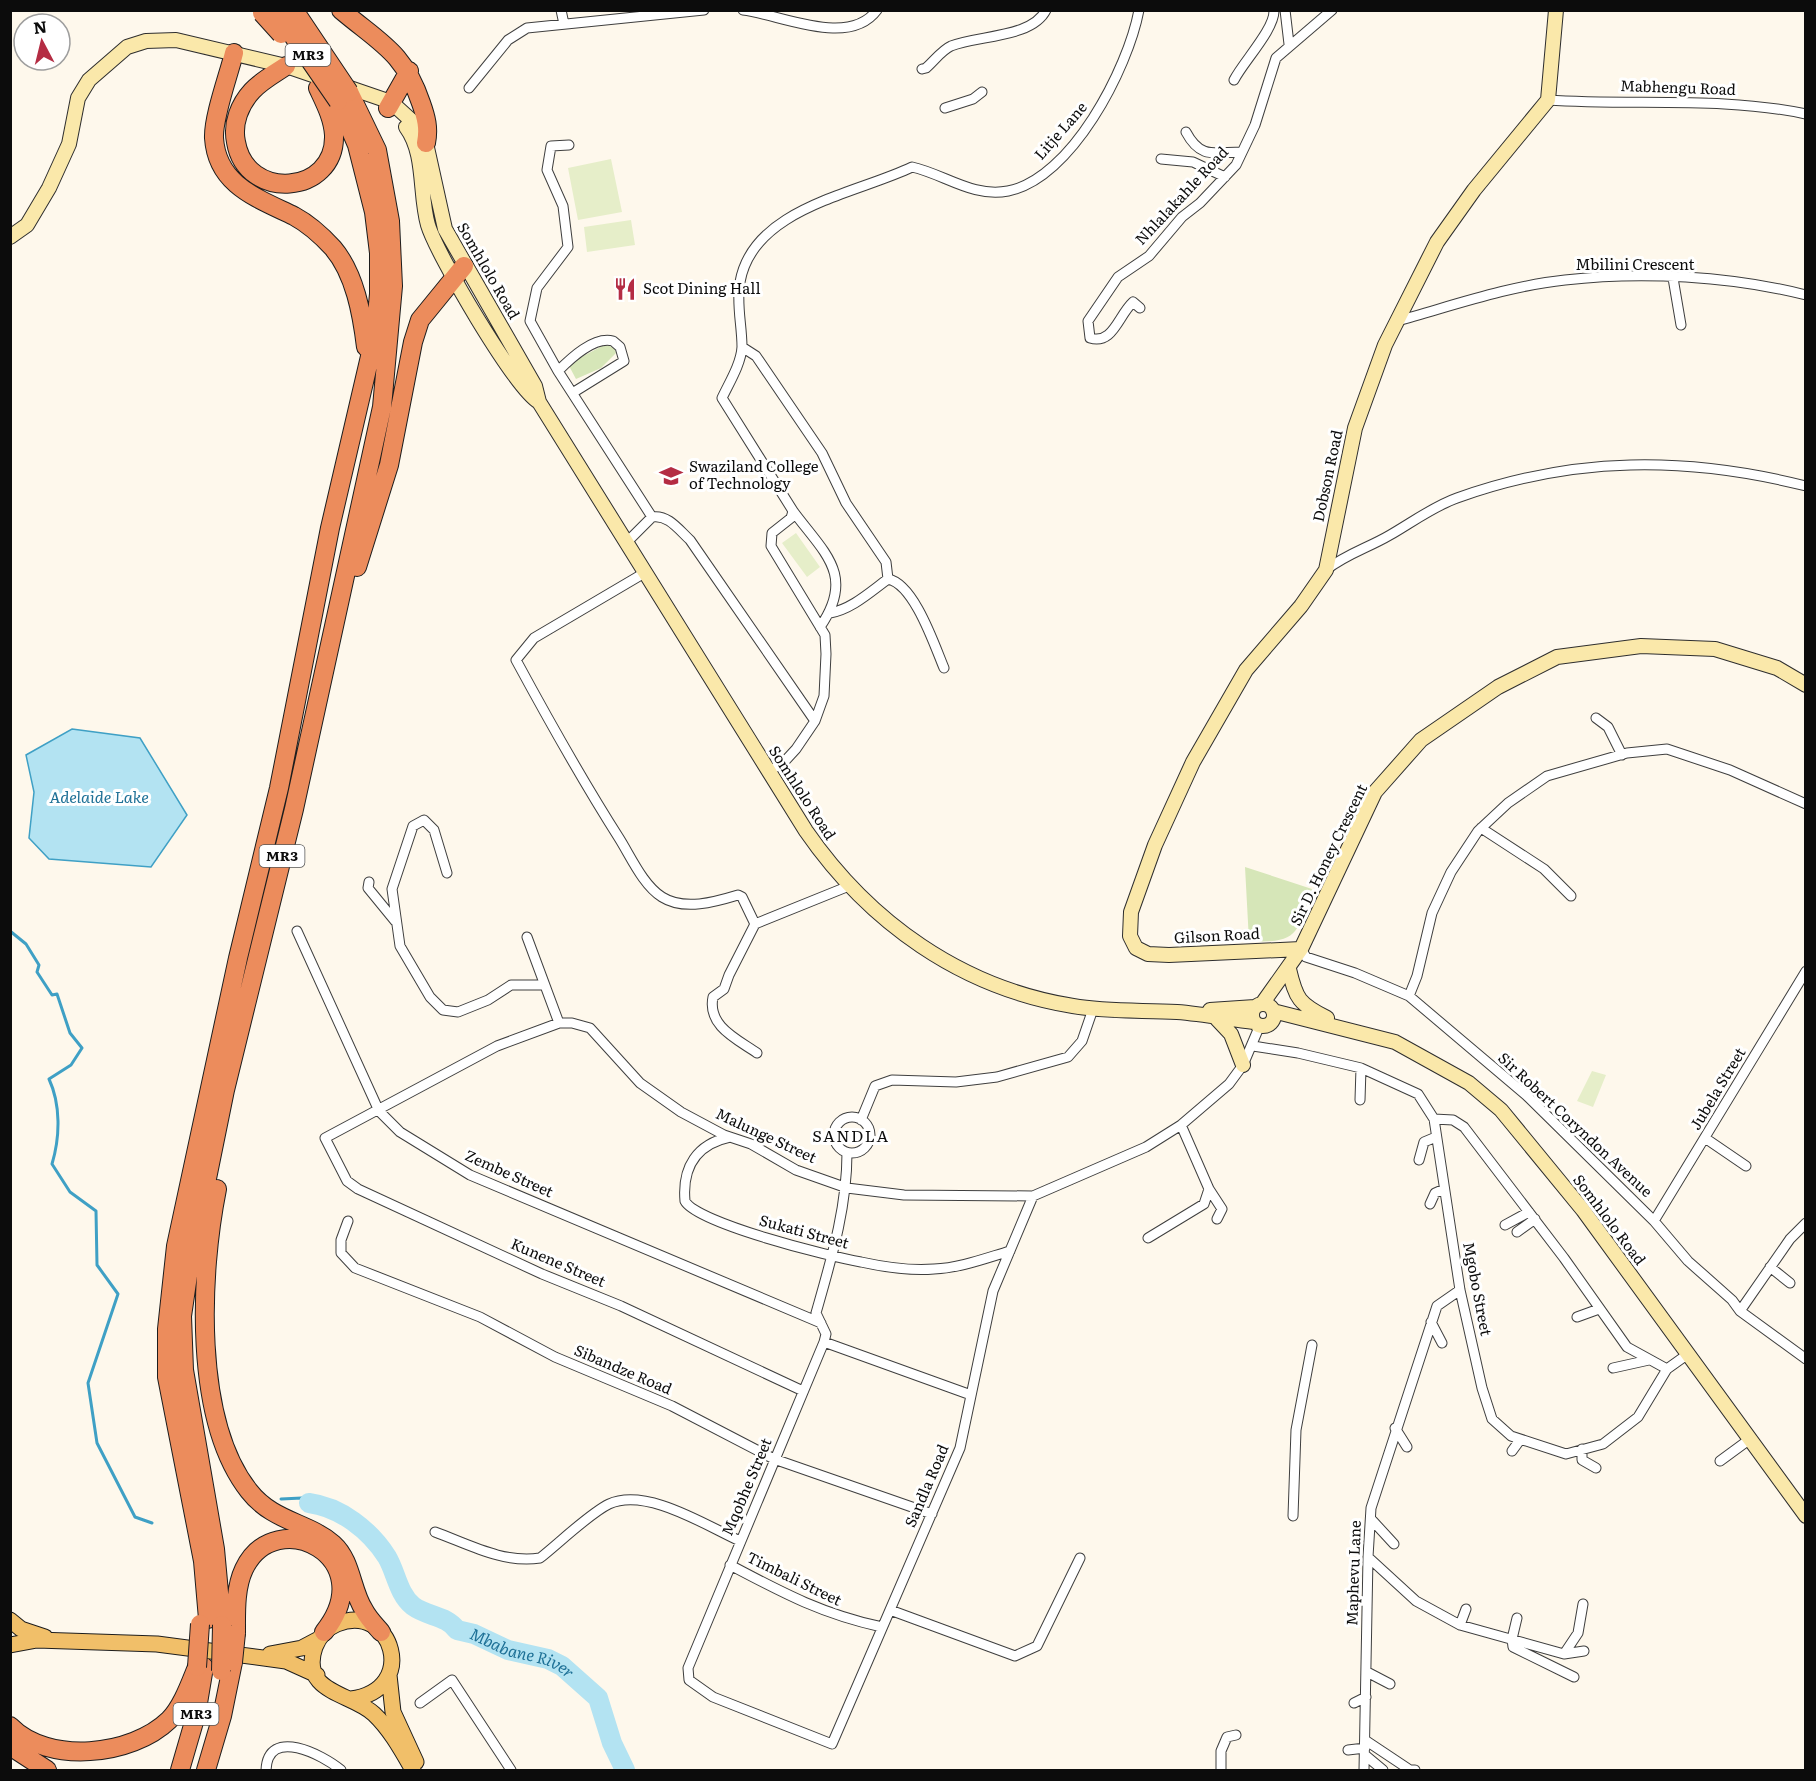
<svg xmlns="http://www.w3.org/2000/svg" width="1816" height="1781" font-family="Literata,serif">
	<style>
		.green { fill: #d6e6b8 }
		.pitch { fill: #e6eec9 }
		.water { fill: #b3e3f2; stroke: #3fa0c5; stroke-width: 1.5 }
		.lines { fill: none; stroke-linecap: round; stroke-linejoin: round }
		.stream { stroke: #3fa0c5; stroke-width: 3 }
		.river { stroke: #b3e3f2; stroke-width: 20 }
		.street-casing { stroke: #3f3f3f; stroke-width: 11 }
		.secondary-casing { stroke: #2e2e2e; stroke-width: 16 }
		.primary-casing { stroke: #1d1d1d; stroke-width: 17 }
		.highway-casing { stroke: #1d1d1d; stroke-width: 20 }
		.street { stroke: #fff; stroke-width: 9 }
		.secondary { stroke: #fae8aa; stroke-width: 14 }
		.primary { stroke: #f1bf69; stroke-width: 15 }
		.highway { stroke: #ec8c5c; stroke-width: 18 }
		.highway-bridge-casing { stroke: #1d1d1d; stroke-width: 20; stroke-linecap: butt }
		.highway-bridge { stroke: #ec8c5c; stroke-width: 18 }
		.labels { text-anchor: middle; stroke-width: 6; stroke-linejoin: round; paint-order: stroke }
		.shield { fill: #fff; stroke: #555; stroke-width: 1.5 }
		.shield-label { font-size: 14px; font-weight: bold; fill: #0c0c0c }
		.street-label { font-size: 15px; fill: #0c0c0c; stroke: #fff }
		.poi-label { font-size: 15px; fill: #0c0c0c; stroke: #fff; text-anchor: start }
		.water-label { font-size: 16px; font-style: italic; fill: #1d7096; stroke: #fff }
		.neighbourhood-label { font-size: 16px; letter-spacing: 1.5px; fill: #0c0c0c; stroke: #fff }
	</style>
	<rect width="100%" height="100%" fill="#fef8ec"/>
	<!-- green -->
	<path class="green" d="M606,344l9,5 1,4 -15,15 -25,11 -8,-15z
		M1245,867l67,22c-15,43 -12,55 -63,52z"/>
	<!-- pitch -->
	<path class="pitch" d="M611,159l11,53 -44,8 -10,-52z
		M631,220l4,25 -48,7 -3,-25z
		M796,533l24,34 -13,10 -25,-34z
		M1592,1071l14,4 -13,32 -16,-6z"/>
	<!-- water -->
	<path class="water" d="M72,729l68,9 47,77 -36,52 -102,-8 -20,-21 5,-46 -8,-37z"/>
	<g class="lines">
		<!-- stream -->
		<path class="stream" d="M10,931l16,13 13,21 -2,7 15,23 5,-1 13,39 12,15 -11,17 -22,14c12,26 11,58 3,85l18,28 26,19 1,54 21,29 -30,89 9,60 38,74 17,6
			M281,1499l21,-1 7,5"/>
		<!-- river -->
		<path class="river" id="s1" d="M309,1503c31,4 61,27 78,54 9,15 11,37 26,49 15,11 33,9 44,24l17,4 34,16 40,9 14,7 36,32 14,45 13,27"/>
		<!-- street casing -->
		<g class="street-casing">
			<path id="street" d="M561,10l3,14
				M743,10c39,5 106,38 134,0
				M1285,10l4,34
				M922,69l4,-1c8,-7 16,-18 25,-22 27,-11 81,-8 95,-36
				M1234,80c9,-18 41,-51 40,-70
				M469,88l39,-48 19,-12 177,-18
				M1548,100c86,6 173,-4 258,14
				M945,108l28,-9 9,-7
				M1186,132c15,28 29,20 56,20
				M569,145l-18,1 -4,24 16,36 5,41 -31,41 -7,33 28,50 94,146
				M1161,159l32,3 32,15
				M1673,278l8,47
				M1140,308l-7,-6c-15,14 -20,43 -43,36l-2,-17 30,-44 31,-21 33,-39 18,-14 36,-38 19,-40 21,-67 56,-48
				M1397,321c55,-15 111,-35 168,-41 76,-9 166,-4 241,15
				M742,347l14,9 66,97 24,50 40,59 2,17c-18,13 -36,30 -58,34
				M558,371c13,-13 36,-35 55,-30l7,6 4,14 -50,31
				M793,511c31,42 63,64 27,116
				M627,542l25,-25c16,-3 27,13 38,23l125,181
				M1326,570c20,-16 42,-22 64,-35 21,-12 44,-29 67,-37 117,-42 229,-42 349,-12
				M646,572l-112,66 -18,22c33,61 66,120 103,178 12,19 24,47 43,59 22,14 53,5 76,-2l4,2 13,27 94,-38
				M888,579c26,5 46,65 56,89
				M1596,718l12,9 14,28
				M768,772l16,-10 12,-13 19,-28 9,-25 2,-42 -1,-19 -54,-89 1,-13 19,-15 2,-7 -71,-113c7,-15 19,-34 20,-51 0,-22 -6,-44 -2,-65 13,-74 116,-88 172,-115 32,7 61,31 96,24 63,-12 120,-122 131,-181
				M1481,828l63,41 27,27
				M447,873l-13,-43 -10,-10 -11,6 -21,63 8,57 30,51 13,13 15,2 30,-12 23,-15h32
				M369,882l-1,6 27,33
				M755,924l-26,51 -5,14 -11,8c-6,29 24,42 44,56
				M297,931l82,180 21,21 70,43 351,148
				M527,937l32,86
				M1301,949l5,8 49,16 54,23 117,99 128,126 34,40 44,39 8,11 66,48
				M1409,996l8,-20 15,-63 19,-41 27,-41 30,-28 39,-27 80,-23 40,-4 63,21 76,34
				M1253,1046l45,7 63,15 57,26 16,25 26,171 22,98 10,31 19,17 55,18 37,-10 35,-27 29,-48 21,-15
				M1360,1100l1,-32
				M834 1135a18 18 0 1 1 36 0a18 18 0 1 1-36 0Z
				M1434,1119l19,1 11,7 100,131 63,89 40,22
				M861,1120l14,-34 17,-6 64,2 41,-5 71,-20 14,-16 11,-32
				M730,1137c-33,7 -48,30 -45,64 11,22 146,56 176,61 23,5 49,9 73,7 26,-1 52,-11 76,-18
				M1705,1138l41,28
				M847,1153c0,55 -16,107 -31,160l10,21 -2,8 -136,326 1,12 24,17 119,47 128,-296 33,-157 40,-95
				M1419,1160l5,-18 12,-5
				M1209,1189l13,20 -5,10
				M1430,1204l5,-11 9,-4
				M348,1221l-7,19v13l14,15 125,49 75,40 117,49 102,53 158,55
				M1654,1221l152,-250
				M1505,1225l24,-13
				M1517,1232l18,-13
				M1148,1238l56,-34 5,-15 -28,-64
				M1770,1267l20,16
				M1740,1311l50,-72 16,-16
				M1577,1317l22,-8
				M1431,1322l11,21
				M824,1342l147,53
				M1613,1368l36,-8
				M803,1391l-182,-85 -79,-32 -184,-85 -11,-8 -22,-43 172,-92 62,-23h13l18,5 50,55 41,29 43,23 27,9 45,26 51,18 57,7 129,1 113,-49 35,-22 48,-41 14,-19 17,-40
				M1395,1428l12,19
				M1582,1449v11l14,8
				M1512,1451l8,-11
				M1720,1461l30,-22
				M1293,1516l3,-86 16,-85
				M1371,1519l23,25
				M435,1532c33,12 69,32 105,26 18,-14 50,-45 69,-54 37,-17 96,21 131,37
				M1368,1557l48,44 44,24 104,29 14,-21 5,-29
				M730,1565c53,28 92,49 152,62
				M890,1610l125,46 22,-10 43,-88
				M1517,1618l-5,21 1,8 61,30
				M1460,1625l6,-16
				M1564,1654l20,-3
				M1367,1672l23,12
				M420,1703l32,-23 59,90
				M1354,1703l12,-6
				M1365,1740l45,30h5
				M1348,1750l17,-2
				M1365,1755l18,15
				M266,1770c2,-44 57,-15 75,0
				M1221,1770v-19l6,-14 9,-2
				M1364,1770l4,-213 3,-49 66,-202 23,-16"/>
		</g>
		<!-- secondary casing -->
		<g class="secondary-casing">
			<path id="secondary" d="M406,127c20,27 13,67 22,98 9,30 87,163 111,177
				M10,237l17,-12 22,-37 20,-44 9,-46 11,-18 38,-33 19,-6 30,-1 110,26 105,36 22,20 13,21 19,86 90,157 4,16 267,429c63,91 155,157 267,175 34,6 70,4 104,6 26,2 52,7 77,10
				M1301,949l-132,6 -21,-1 -12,-6 -6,-12 1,-24 24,-67 38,-83 53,-92 55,-64 25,-36 29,-142 30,-83 52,-103 37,-52 74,-90 8,-90
				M1289,969c7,30 10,35 38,49
				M1262,1004l39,-55 74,-157 46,-52 77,-53 59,-30 84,-11 74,3 62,19 29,17
				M1252 1015a11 11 0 1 1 22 0a11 11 0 1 1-22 0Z
				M1210,1010l45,-3
				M1273,1011l122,31 74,41 32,27 82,100 223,306
				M1215,1017l16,17 12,31"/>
		</g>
		<!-- primary casing -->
		<g class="primary-casing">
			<path id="primary" d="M10,1620l11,9 24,8
				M10,1645l27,-5 120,4 129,17 31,14
				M270,1654l32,-6 17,-9
				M389,1675l4,37 23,50
				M351,1699c69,-9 41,-98 -14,-75 -10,4 -18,13 -22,23 -16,46 37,46 59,67 16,15 28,37 39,56"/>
		</g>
		<!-- highway casing -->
		<g class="highway-casing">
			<path id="highway" d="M341,10c39,33 63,42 80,93 5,14 8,25 5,40
				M234,53c-5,21 -21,64 -20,85 3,47 43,60 80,78 13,7 28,20 39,32 22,26 29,66 33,99
				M286,66c-12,8 -25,15 -34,25 -12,13 -20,32 -16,51 10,60 100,53 98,-7 -1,-17 -9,-32 -16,-47
				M388,108l21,-37
				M357,567l32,-102 24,-123 7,-22 44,-54
				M217,1189c-17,85 -24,231 32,302 24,31 59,31 84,53 19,17 18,46 31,66 4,8 11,15 17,22
				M208,1619l-5,-58 -36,-184v-48l9,-83 62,-288 41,-170 51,-260 45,-193 4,-41v-41l-5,-41 -17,-67 -19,-44
				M222,1625l-7,-76 -31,-179 -2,-54 8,-54 35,-172 69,-281 88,-402 11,-121 -3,-65 -13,-71 -28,-58
				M236,1633c0,-21 -1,-45 8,-64 32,-67 139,-11 80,63
				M10,1726c38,39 122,30 159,-6 13,-13 21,-36 28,-53
				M10,1746l37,24
				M180,1770l16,-55 8,-48
				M206,1770l16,-54 11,-54"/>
		</g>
		<!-- street -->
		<use href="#street" class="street"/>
		<!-- secondary -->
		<use href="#secondary" class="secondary"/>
		<!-- primary -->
		<use href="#primary" class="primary"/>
		<!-- highway -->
		<use href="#highway" class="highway"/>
		<!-- highway-bridge casing -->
		<g class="highway-bridge-casing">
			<path id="highway-bridge" d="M294,10l55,82
				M276,11l62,90
				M262,13l19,21
				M233,1662l3,-29
				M197,1667l3,-43
				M221,1671l1,-46"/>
		</g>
		<!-- highway-bridge -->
		<use href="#highway-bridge" class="highway-bridge"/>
	</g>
	<!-- icons -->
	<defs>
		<g id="restaurant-bare" transform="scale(1.8)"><path d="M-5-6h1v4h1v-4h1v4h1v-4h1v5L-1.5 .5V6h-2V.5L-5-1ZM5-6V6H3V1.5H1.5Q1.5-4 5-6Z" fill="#b42c43" stroke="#fff" stroke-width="2.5" paint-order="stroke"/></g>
		<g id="university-bare" transform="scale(1.8)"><path d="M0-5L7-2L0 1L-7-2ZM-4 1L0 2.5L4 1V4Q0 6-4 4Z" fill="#b42c43" stroke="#fff" stroke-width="2.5" paint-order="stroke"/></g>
	</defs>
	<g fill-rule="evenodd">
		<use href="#restaurant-bare" x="625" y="289"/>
		<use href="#university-bare" x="671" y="476"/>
	</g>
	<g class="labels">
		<!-- shield labels -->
		<g class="shield">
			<rect x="285.5" y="44" width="45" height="22" rx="4.5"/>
			<rect x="259.5" y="845" width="45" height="22" rx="4.5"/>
			<rect x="173.5" y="1703" width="45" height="22" rx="4.5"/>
		</g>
		<g class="shield-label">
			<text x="308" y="60">MR3</text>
			<text x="282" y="861">MR3</text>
			<text x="196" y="1719">MR3</text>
		</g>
		<!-- street labels -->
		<g class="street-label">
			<text transform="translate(1678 88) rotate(2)" y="5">Mabhengu Road</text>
			<text transform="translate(1061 131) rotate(-49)" y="5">Litje Lane</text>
			<text transform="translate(1182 196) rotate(-47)" y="5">Nhlalakahle Road</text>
			<text x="1635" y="270">Mbilini Crescent</text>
			<text transform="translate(488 271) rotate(60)" y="5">Somhlolo Road</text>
			<text transform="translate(1328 476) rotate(-78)" y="5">Dobson Road</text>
			<text transform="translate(802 793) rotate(57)" y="5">Somhlolo Road</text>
			<text transform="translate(1329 855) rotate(-64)" y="5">Sir D. Honey Crescent</text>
			<text transform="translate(1217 936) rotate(-3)" y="5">Gilson Road</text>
			<text transform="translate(1718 1089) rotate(-59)" y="5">Jubela Street</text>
			<text transform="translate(1575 1125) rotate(43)" y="5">Sir Robert Coryndon Avenue</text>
			<text transform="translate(766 1136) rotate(25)" y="5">Malunge Street</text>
			<text transform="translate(509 1174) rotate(24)" y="5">Zembe Street</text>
			<text transform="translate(1609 1220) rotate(53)" y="5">Somhlolo Road</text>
			<text transform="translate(804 1232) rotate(15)" y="5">Sukati Street</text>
			<text transform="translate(558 1263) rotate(23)" y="5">Kunene Street</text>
			<text transform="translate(1477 1289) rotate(79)" y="5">Mgobo Street</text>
			<text transform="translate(623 1370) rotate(23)" y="5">Sibandze Road</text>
			<text transform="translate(927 1486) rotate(-67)" y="5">Sandla Road</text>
			<text transform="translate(747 1487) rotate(-67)" y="5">Mqobhe Street</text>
			<text transform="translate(1354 1573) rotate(-88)" y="5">Maphevu Lane</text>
			<text transform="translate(794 1579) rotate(26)" y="5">Timbali Street</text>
		</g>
		<!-- poi labels -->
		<g class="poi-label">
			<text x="643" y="294">Scot Dining Hall</text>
			<text x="689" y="472">Swaziland College<tspan x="689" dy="17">of Technology</tspan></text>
		</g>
		<!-- water labels -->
		<g class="water-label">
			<text x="99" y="803">Adelaide Lake</text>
			<text dy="6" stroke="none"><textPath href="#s1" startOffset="274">Mbabane River</textPath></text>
		</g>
		<!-- neighbourhood labels -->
		<g class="neighbourhood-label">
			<text x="851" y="1142">SANDLA</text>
		</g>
	</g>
	<!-- border -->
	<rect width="1816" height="1781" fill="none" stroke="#0c0c0c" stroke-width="24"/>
	<!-- north arrow -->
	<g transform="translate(42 42) rotate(353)"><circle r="28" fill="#ffffff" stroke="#9e9e9e" stroke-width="1.5"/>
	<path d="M0-4.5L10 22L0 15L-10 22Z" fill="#b42c43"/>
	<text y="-9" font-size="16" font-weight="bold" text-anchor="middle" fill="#0c0c0c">N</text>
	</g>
</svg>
